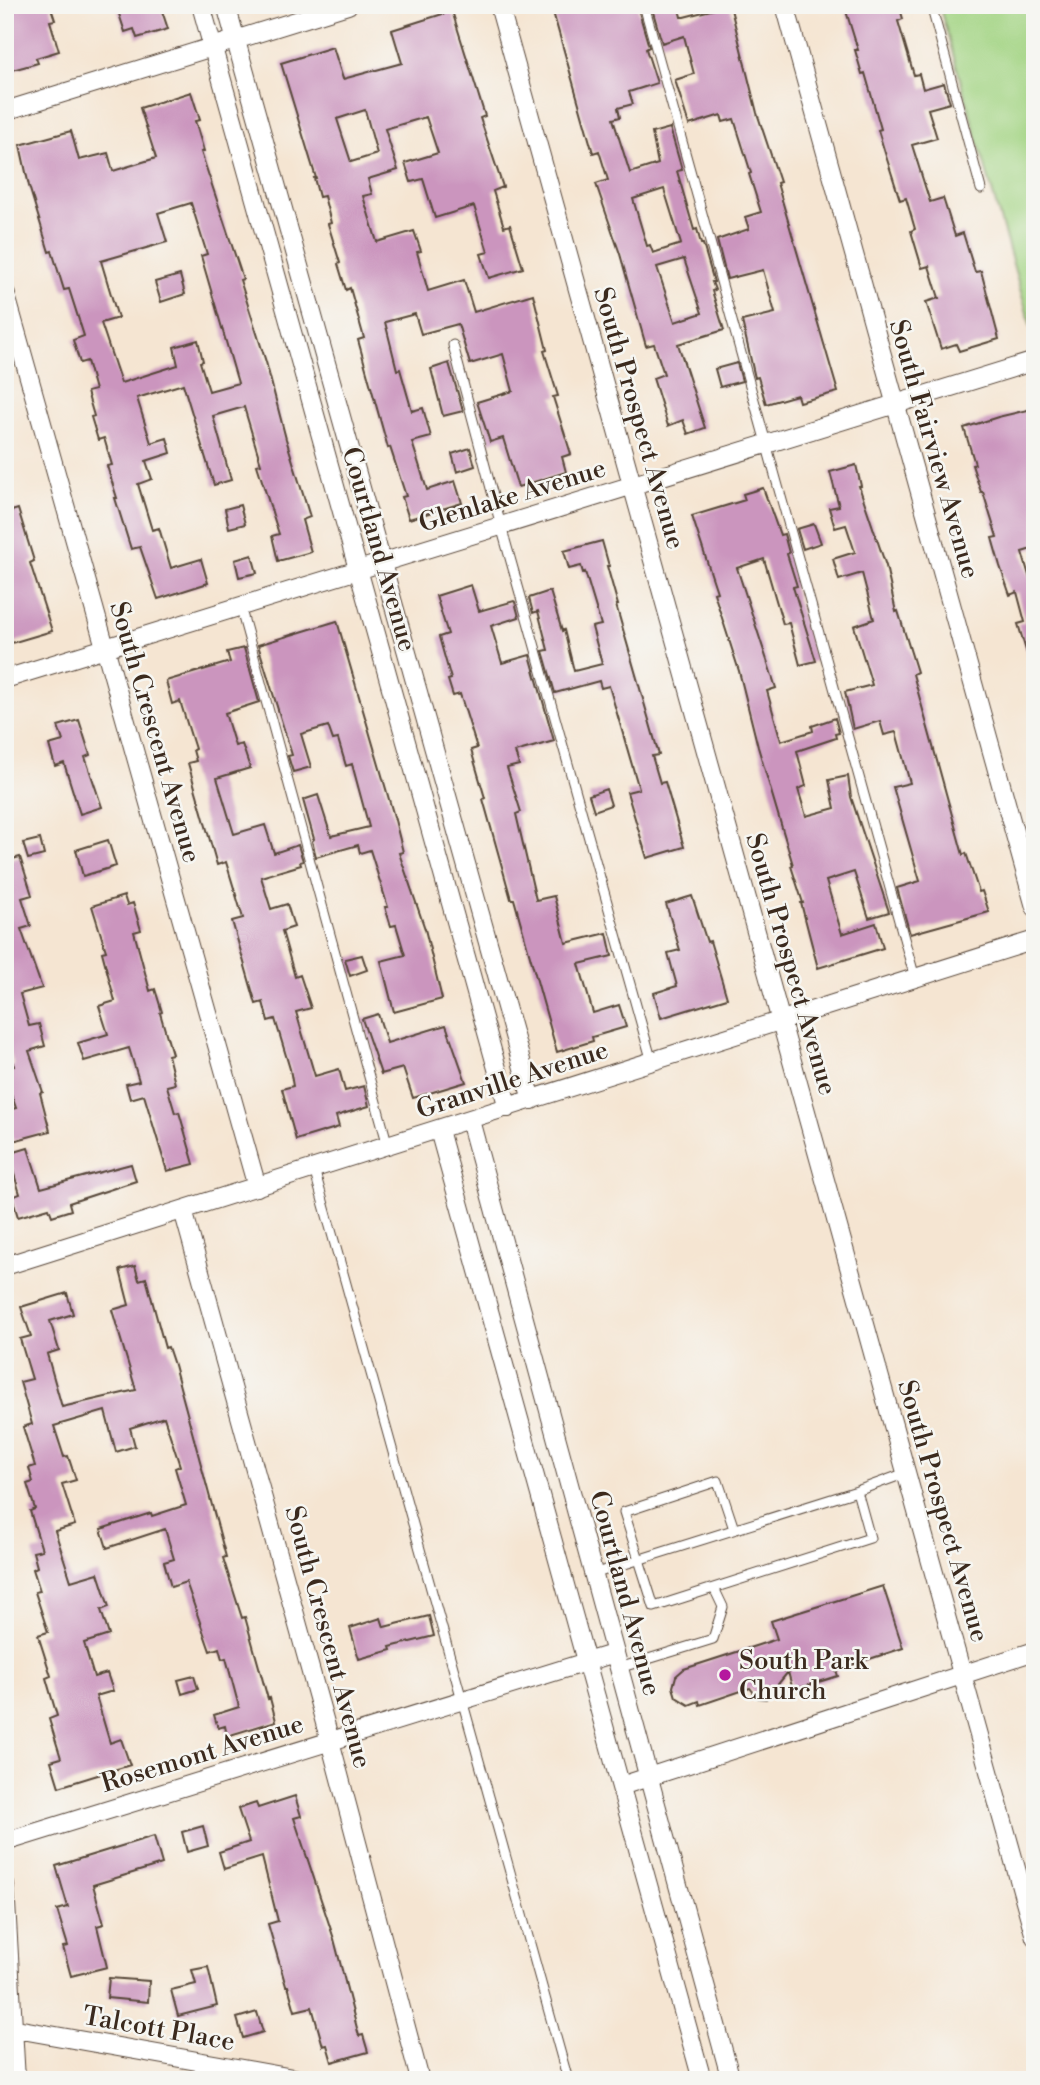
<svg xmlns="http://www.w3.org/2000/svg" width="1040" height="2085" font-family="'Libre Bodoni',serif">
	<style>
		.green { fill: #a3d483; stroke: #6f7f50; stroke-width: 2 }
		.building { fill: #cb95be; fill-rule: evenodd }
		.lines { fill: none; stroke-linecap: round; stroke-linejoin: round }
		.service-casing { stroke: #574639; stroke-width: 11 }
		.minor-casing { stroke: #574639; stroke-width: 20 }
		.service { stroke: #fff; stroke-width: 9 }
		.minor { stroke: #fff; stroke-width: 18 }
		.poi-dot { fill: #b5179e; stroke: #f6f6f2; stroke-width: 2.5 }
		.labels { text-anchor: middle; stroke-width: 5; stroke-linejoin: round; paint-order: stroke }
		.street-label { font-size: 26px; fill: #3b2a1e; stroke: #f6f6f2 }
		.poi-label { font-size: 26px; fill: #3b2a1e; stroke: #f6f6f2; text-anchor: start }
	</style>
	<rect width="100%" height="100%" fill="#f6f6f2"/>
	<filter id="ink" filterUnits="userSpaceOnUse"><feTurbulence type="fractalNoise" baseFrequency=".0143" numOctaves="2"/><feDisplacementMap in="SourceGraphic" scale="14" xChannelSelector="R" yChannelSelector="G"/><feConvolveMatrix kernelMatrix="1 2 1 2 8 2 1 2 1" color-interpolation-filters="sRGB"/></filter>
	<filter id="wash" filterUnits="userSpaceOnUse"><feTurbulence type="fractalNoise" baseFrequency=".00686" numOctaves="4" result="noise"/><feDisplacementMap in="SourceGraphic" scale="28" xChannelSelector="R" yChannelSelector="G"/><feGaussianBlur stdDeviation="1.57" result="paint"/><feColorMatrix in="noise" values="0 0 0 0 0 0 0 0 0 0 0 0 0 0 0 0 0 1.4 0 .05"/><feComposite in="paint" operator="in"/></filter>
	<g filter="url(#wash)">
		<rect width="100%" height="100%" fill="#f5e5d2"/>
		<!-- green -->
		<path class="green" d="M939,5h96l-2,329z"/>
		<g id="blocks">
			<!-- building -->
			<path class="building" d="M5,5h45l5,15 -5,1 9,30 -23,7 2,5 -33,9z
				M136,5h24l8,24 -31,9 -3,-9 -9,3 -7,-21z
				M551,5h86l12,42 -3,2 11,34 -28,9 4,12 -15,4 2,9 -7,2 17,54 28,-9 -6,-31 18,-5 12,42 -5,1 17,59 3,-1 4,15h2l11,38h-2l3,8 -3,1 12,39 -46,14 27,84 -17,6 -5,-14 -15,6 -15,-48 11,-4 -10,-30 -8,2 -26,-92 -24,-70 12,-4 -9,-29 -6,2zM664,189l17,55 -28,9 -3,-8 -3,1 -14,-47zM684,259l18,54 -27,9 -18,-55z
				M651,5h27l3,12h3l46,-12 27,108 23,69 -3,1 61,209 -39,10 -2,-7 -31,9 -8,-27 -3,1 -13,-57 33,-8 -12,-43 -36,9 -10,-39 32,-11 -4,-12 16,-5 -12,-38 2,-1 -17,-54 -11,3 -2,-7 -32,10 -14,-45 19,-6 -10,-38 -22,7z
				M865,5h34l4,14 -5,2 16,54 5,-1 4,15 21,-6 6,20 -22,6 9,29 -25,7 18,57 13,-4 12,38 8,-3 12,39 6,-1 18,68 -40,12 -3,-7 -15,5 -15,-47 13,-4 -10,-32 -7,2 -11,-37 4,-2 -9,-31 -6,2 -15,-47 -7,-23 3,-1 -16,-56 -3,1 -7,-24h3l-12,-39z
				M452,11l33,105 -5,2 23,69 -10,4 11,36 6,-2 13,43 -34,10 -8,-24 7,-2 -14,-46 -39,12 -12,-39 -12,3 -6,-19 33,-10 -12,-36 -41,12 13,41 -30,9 4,15 -9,2 14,46 37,-11 7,20 -4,1 11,39 36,-11 10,32 59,-18 14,56 -3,1 14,45 -5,1 18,57 -9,3 4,15 -48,15 -15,-49 -13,4 -13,-40 36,-11 -10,-37 -33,10 -12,-40 -37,10 -6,-20 -30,8 12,48 3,-1 12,42 11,-3 8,29 -19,5 15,48 28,-9 7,22 -53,16 -7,-22 4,-1 -16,-49 -2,1 -30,-108 6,-2 -14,-50 -4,2 -8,-26 2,-1 -12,-39 3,-1 -7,-27 -5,1 -5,-19h2l-35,-115 52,-16 10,32 59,-16 -10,-33zM365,110l12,44 -26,8 -14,-43z
				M191,92l9,28 -5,1 9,30 -3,1 42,127 -3,1 26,82 20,77 24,78 -8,3 9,32 -33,9 -6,-25 7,-2 -22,-69 4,-1 -17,-57 -31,9 18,64 -17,5 -31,-101 -46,14 14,45 16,-5 4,15 -25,8 6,18 -14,5 14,46 7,-2 12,40 30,-9 7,24 -50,16 -18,-52 -9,2 -16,-51h2l-10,-32 5,-1 -8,-27 -6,2 -7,-23 3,-1 -7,-24 8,-2 -8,-29 -7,2 -7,-23 11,-4 -15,-47 -5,1 -12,-39 -3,1 -20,-66 -9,-41 51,-14 8,29 29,-7 5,18 43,-13 -16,-50zM191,203l16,51 -6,2 37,127 -29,8 -9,-29 3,-1 -5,-21 -24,7 4,18 -57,18 -20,-60 17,-5 -17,-57 66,-19 -9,-29z
				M180,275l5,19 -24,8 -6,-20z
				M449,363l14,48 -20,5 -12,-47z
				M737,363l5,18 -22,6 -5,-18z
				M1032,409l3,10v129l-13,4 8,27 5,-2v90h-4l-13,-43 7,-2 -8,-30 -7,3 -10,-29 -8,-28 5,-1 -14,-45h-2l-9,-27 3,-1 -11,-36 34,-11z
				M470,448l5,18 -18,6 -5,-18z
				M856,465l5,21h-2l27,80 10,46 2,-1 19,61 -4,2 50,181 3,-2 13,39 3,-1 7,21 -79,22 -13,-46 23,-7 -27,-94 17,-4 -14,-51 -12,3 -4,-14 -27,8 -8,-37 27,-7 -18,-59 20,-7 -12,-46 -23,7 -6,-21 22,-7 -9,-27 -11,3 -6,-20 10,-2 -9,-34z
				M763,488l17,47 4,-1 5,19 -2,1 10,32 -4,1 23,74 -16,4 -11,-42 -6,1 -19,-65 -27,9 39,120 -9,3 14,50 32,-10 -1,-5 23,-8 4,15 -4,1 1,4 -39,13 9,35 -8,3 8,27 29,-8 -6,-28 19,-4 3,21 38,115 -20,6 -15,-46 -28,9 16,53 34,-11 7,25 -65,20 -17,-65h2l-12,-37 2,-1 -35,-118 -19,-76 -25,-78 3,-1 -25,-76 53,-16 -2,-6z
				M240,505l5,19 -16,4 -4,-19z
				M18,509l16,52 -4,2 22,68 -47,14v-132z
				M814,524l7,19 -18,6 -6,-20z
				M602,541l7,25h-2l11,39h-2l43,150 -7,1 8,27 5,-1 19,65 -37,11 -20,-66 12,-3 -30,-103 -8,2 -2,-7 -44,12 -12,-42 5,-1 -10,-39 -5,2 -4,-15 21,-7 12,40 2,-1 10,41 28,-7 -10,-37 9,-2 -16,-53 -2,1 -2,-7 -12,3 -5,-18z
				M252,555l5,18 -18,4 -4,-17z
				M471,585l8,26 35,-10 1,1 4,15 -28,9 11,37 28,-8 24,86 -39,11 4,13 -12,3 14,44 -5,2 20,86 18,-4 12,47 41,-10 5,23 -33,8 14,49 26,-8 7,22 -34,10 1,4 -36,11 -43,-153h-3l-28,-100 2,-1 -14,-48 6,-2 -17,-54 -7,2 -5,-16 3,-1 -12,-42 9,-3 -12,-38z
				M337,621l58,199 8,32 -4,1 26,76 17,70 -48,13 -13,-51 24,-6 -9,-30 -5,1 -6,-19h3l-18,-57 -10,3 -2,-8 -42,12 -4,-16 2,-2 -11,-39 15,-5 13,41 38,-9 -17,-63 -6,2 -8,-27 -5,1 -5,-14 -27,8 10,33 -18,5 -5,-16 4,-1 -34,-110z
				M244,648l15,54 -34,11 10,33 7,-2 8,24 -33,10 17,56 31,-9 9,28 24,-8 5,16 -3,1 1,3 -40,12 10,32 16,-5 7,23 -12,4 13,46 5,-2 11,33 -15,4 19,64 24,-7 6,22 19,-5 5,20 -33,10 3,11 -43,13 -14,-51 11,-3 -3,-17 -15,-50 -7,2 -5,-19 -7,2 -24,-83 11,-3 -17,-56 -9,3 -29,-102 8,-2 -3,-11 2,-1 -15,-48 -8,3 -6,-23 64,-19 -3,-10z
				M79,720l11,35 -5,2 17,50 -22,7 -16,-51 -9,3 -6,-21 14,-4 -5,-15z
				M606,789l5,16 -17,6 -5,-16z
				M40,839l4,16 -16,4 -5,-16z
				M108,840l8,26 -33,10 -7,-26z
				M20,857l12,38 -10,3 9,28 -10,3 21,59 -22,6 9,32 10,-2 6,22 -16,5 14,41 -3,1 10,38 -37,10 -8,-27v-3l11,-3 -11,-32v-7l9,-3 -9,-30v-79h3l-3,-10v-86z
				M124,896l3,9 6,-2 8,27 -7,2 16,59 5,-2 7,23 -2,1 12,41 -4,1 7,29 -8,2 8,27 4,-1 15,52 -27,7 -23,-76 -14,4 -4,-15 13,-3 -10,-33 -45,13 -6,-18 30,-9 -9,-28 16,-5 -13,-49 4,-1 -14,-45z
				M692,896l15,46 3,-1 17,57 -66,20 -7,-25 23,-7 -9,-33 12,-3 -14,-46z
				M362,955l5,15 -17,6 -5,-17z
				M378,1014l9,29 59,-18 20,57 -53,16 -10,-30 -22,6 -19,-55z
				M28,1148l13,40 90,-24 5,17 -67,22 2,7 -19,6 -3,-8 -31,9 -6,-20 8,-3 -12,-40z
				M135,1266l4,14 7,-2 19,70 3,-1 6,18 52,192 -3,1 19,60 3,-1 23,82 2,-1 6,23 -49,15 -2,-10 -7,2 -4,-13 25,-8 -13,-49 -4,1 -3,-11 -9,3 -24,-69 -15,5 -7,-25 10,-3 -9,-30 -58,19 -6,-19 50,-16 1,3 34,-11 -11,-37 5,-2 -16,-49 -34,11 5,18 -19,6 -11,-41 -51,15 10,31 4,-1 8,24 -14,4 13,41 -20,6 16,50 27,-8 11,34 -8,3 8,25 -25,8 10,34 13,-4 6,18 -17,5 14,47 11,-4 9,26 -71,22 -8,-26 10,-3 -12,-39 8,-3 -11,-38 5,-2 -13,-41 10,-3 -13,-40 5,-1 -7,-22 4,-2 -4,-15 9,-2 -12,-39 5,-2 -8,-25 6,-2 -4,-14 6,-2 -12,-39 9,-3 -12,-42 12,-3 -12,-40 11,-3 -10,-29 46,-14 6,21 -23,7 9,29 -12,4 15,53 74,-17 -24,-80 17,-5 -9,-35z
				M883,1586l20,62 -67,22 2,6 -45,14 -5,-18 -22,27 -8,-1 -8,-10 -50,17 -1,-4 -10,4 -13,-8 -3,-10 3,-11 8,-7 93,-30 -6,-18z
				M429,1616l5,20 -44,11 1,3 -32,9 -9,-31 31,-10 3,9z
				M194,1676l4,13 -16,5 -4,-14z
				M295,1796l6,20 -7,2 40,121 25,97 4,-1 5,17 -36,10 -5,-17 -4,1 -11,-39 -17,4 -7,-25h-2l-18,-62 10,-3 -16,-64 -38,12 -5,-17 30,-10 -11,-33 18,-6 2,5z
				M203,1826l5,20 -21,6 -5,-20z
				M154,1836l8,28 -69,21 11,39 -7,2 10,41 -36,9 -8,-29 5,-1 -11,-36 11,-3 -12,-41z
				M208,1967l9,39 -39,10 -7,-26 25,-6 -4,-14z
				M109,1978l40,3 -1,21 -41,-4z
				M257,2012l6,20 -20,6 -6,-20z"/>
		</g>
	</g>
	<g filter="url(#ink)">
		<use href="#blocks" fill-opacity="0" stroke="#574639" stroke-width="2"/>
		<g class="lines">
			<!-- service casing -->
			<g class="service-casing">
				<path id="service" d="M644,5l271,973
					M931,5l50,184
					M453,345l48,181 151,536
					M240,606l148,540
					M314,1169l254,911
					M734,1529l-16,-48 -94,31 30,95 216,-69 -13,-47
					M593,1574l264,-83 49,-18
					M619,1668l94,-29 10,-32 -9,-19"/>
			</g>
			<!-- minor casing -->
			<g class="minor-casing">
				<path id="minor" d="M201,5l307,1103
					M226,5l306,1095
					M499,5l536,1932
					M785,5l250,902
					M5,111l343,-106
					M5,292l252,895
					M5,679l1030,-318
					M470,1120l261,960
					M439,1130l263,950
					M183,1210l147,531 90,339
					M5,1266l1030,-326
					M621,1786l414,-135
					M5,1842l610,-189
					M5,1885l11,195
					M5,2027l299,53"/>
			</g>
			<!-- service -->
			<use href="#service" class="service"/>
			<!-- minor -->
			<use href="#minor" class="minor"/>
		</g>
	</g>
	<!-- markers -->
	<circle class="poi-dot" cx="725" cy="1675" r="7"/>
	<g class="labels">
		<!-- street labels -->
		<g class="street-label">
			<text transform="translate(640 418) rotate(74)" y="9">South Prospect Avenue</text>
			<text transform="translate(935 449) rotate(74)" y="9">South Fairview Avenue</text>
			<text transform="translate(512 495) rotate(-17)" y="9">Glenlake Avenue</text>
			<text transform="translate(380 549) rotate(74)" y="9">Courtland Avenue</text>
			<text transform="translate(156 732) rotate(74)" y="9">South Crescent Avenue</text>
			<text transform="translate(792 964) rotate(74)" y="9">South Prospect Avenue</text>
			<text transform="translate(512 1079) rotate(-18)" y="9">Granville Avenue</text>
			<text transform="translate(944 1511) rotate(74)" y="9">South Prospect Avenue</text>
			<text transform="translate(626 1593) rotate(75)" y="9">Courtland Avenue</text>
			<text transform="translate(329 1637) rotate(75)" y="9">South Crescent Avenue</text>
			<text transform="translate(202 1753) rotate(-17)" y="9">Rosemont Avenue</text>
			<text transform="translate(159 2028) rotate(10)" y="9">Talcott Place</text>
		</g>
		<!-- poi labels -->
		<g class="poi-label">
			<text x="739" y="1669">South Park<tspan x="739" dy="30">Church</tspan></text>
		</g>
	</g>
	<!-- margin -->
	<rect width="1040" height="2085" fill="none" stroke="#f6f6f2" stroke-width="28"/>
</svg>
